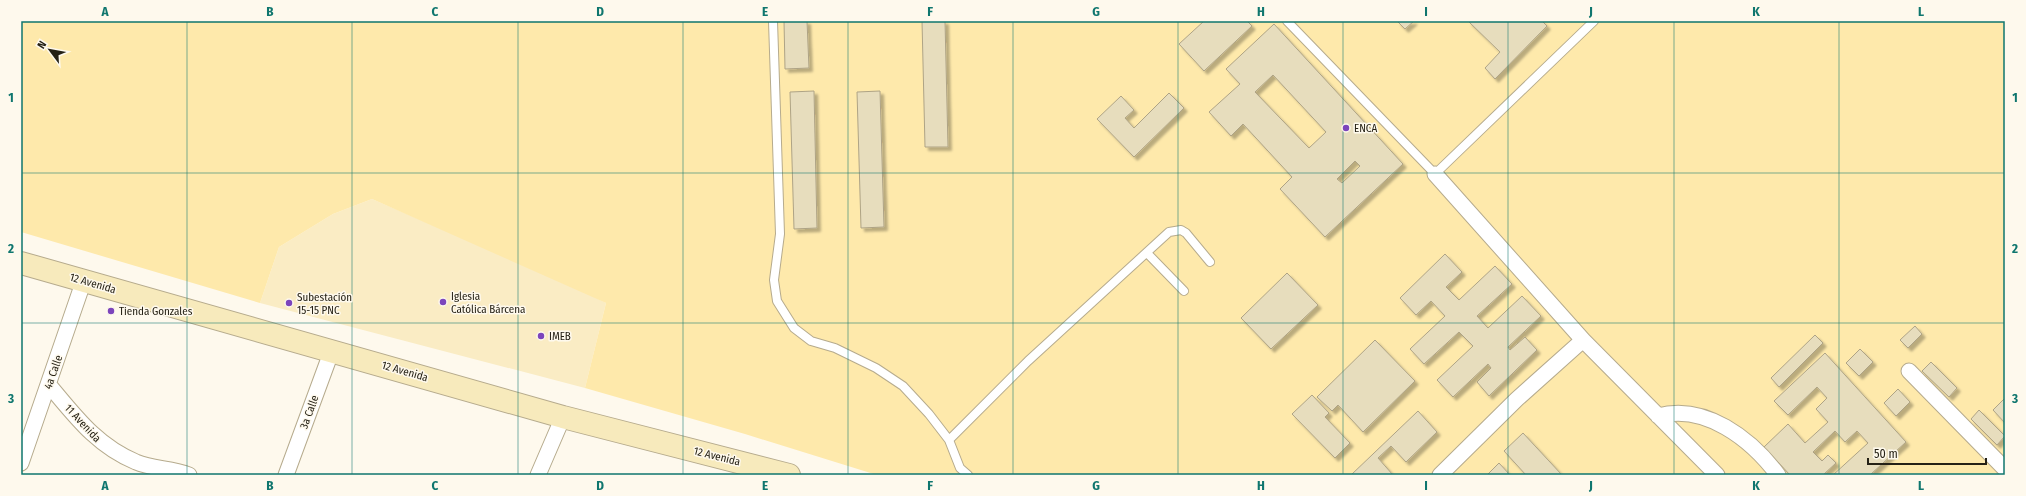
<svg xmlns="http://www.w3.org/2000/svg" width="2026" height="496" font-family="'Fira Sans Condensed',sans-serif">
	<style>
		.built { fill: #faecc4 }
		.green { fill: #fee9ab }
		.building { fill: #e7ddbd; stroke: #aea385; fill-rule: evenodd; filter: url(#shadow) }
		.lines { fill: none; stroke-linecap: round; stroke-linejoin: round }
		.service-casing { stroke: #b6ab8d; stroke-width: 10 }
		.minor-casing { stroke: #b6ab8d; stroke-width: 17 }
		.secondary-casing { stroke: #b6ab8d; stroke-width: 24 }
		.service { stroke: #fff; stroke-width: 8 }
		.minor { stroke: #fff; stroke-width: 15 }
		.secondary { stroke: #f7eabc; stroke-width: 22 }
		.grid { fill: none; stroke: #0f766e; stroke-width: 1; stroke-opacity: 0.55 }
		.poi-dot { fill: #7c45bc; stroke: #fef9ed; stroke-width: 1.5 }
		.labels { text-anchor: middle; stroke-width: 3; stroke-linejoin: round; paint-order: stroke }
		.poi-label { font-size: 11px; fill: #252115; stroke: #fef9ed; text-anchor: start }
		.street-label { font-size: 11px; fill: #252115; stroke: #fef9ed }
		.neatline { fill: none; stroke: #0f766e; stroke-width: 1.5 }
		.grid-label { font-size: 13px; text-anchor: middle; font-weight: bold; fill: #0f766e }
	</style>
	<defs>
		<filter id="shadow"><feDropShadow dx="3.5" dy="3.5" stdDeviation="1" flood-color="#0004"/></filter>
	</defs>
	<rect width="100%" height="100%" fill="#fef9ed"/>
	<!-- built -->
	<path class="built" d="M372,199l197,85 37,19 -21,85 -325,-85 19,-56 54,-33z"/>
	<!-- green -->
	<path class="green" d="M21,21h1984v454h-1128l-132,-41 -160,-46 21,-85 -234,-104 -39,15 -54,33 -19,56 -239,-71z"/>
	<!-- building -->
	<path class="building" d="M784,21h23l2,47 -24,1z
		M922,21h23l3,126h-23z
		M1204,21h43l5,5 -48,45 -25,-27z
		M1397,21h17l-9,8z
		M1468,21h74l5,5 -52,53 -10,-11 15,-16z
		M1274,24l129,140 -78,73 -45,-48 12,-12 -49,-53 -12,12 -22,-24 31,-28 -14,-15zM1273,75l53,57 -17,16 -54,-56zM1355,161l5,5 -18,17 -5,-4z
		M814,91l3,137 -23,1 -4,-137z
		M880,91l4,136 -23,1 -4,-136z
		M1169,93l15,15 -50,49 -37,-38 24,-23 13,14 -9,8 9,10z
		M1445,254l17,18 -16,15 13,13 36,-34 17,18 -35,32 11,12 34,-32 19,20 -33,31 2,3 15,-13 12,13 -48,46 -12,-14 14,-14 -3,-4 -35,33 -16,-17 36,-34 -14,-14 -35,32 -14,-15 35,-33 -14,-15 -15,14 -16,-17z
		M1287,273l31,32 -47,44 -30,-31z
		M1915,326l7,8 -14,14 -8,-8z
		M1815,335l8,8 -44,44 -8,-9z
		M1375,340l40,41 -52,51 -25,-27 -6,6 -15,-14z
		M1860,349l13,13 -14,14 -13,-13z
		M1825,353l81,89 -36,33h-37l35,-32 -11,-12 -12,11 -10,-11 -22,21 9,9 6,-6 8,8 -13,12h-33l-26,-28 24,-23 17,19 23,-21 -12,-13 11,-11 -10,-11 -29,28 -14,-14z
		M1931,362l26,26 -8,9 -27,-26z
		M1898,389l12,13 -14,14 -12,-13z
		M1312,395l17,18 -4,4 25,26 -15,15 -43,-44z
		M2005,398v25l-12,-13z
		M1979,410l26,26 -8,9 -26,-26z
		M1418,411l19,21 -31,30 -15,-16 -13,12 15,17h-42z
		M1523,433l39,42h-36l-22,-24z
		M1499,463l11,12h-23z"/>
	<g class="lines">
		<!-- service casing -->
		<g class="service-casing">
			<path id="service" d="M773,21l7,213 -6,46 3,21 17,27 17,13 24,7 41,20 27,18 26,28 20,26
				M1287,21l148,153 159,-153
				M1147,253l37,38
				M968,475l-8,-7 -11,-28 79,-79 141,-129 12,-2 5,3 24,29"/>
		</g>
		<!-- minor casing -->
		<g class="minor-casing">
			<path id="minor" d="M1435,174l148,166 -66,59 -77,76
				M1583,340l134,135
				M1909,371l96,98
				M49,385c26,31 48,61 87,77 16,7 36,6 53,13
				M1658,416c47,-13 93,23 120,59
				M21,463l63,-183
				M286,475l46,-125
				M538,475l25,-58"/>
		</g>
		<!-- secondary casing -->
		<g class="secondary-casing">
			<path id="secondary" d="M21,263l542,154 226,58"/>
		</g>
		<!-- service -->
		<use href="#service" class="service"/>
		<!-- minor -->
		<use href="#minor" class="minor"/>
		<!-- secondary -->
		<use href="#secondary" class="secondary"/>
	</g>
	<!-- grid -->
	<path class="grid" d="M187,21v454M352,21v454M518,21v454M683,21v454M848,21v454M1013,21v454M1178,21v454M1343,21v454M1508,21v454M1674,21v454M1839,21v454M21,173h1984M21,323h1984"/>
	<!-- markers -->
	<g class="poi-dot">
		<circle cx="1346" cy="128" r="4"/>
		<circle cx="443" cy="302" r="4"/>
		<circle cx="289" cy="303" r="4"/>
		<circle cx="111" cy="311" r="4"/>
		<circle cx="541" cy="336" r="4"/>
	</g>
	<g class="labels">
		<!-- poi labels -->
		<g class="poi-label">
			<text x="1354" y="132">ENCA</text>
			<text x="451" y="300">Iglesia<tspan x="451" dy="13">Católica Bárcena</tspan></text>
			<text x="297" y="301">Subestación<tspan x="297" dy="13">15-15 PNC</tspan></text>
			<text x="119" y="315">Tienda Gonzales</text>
			<text x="549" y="340">IMEB</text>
		</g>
		<!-- street labels -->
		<g class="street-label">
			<text transform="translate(93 283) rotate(16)" y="4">12 Avenida</text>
			<text transform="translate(405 371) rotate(16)" y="4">12 Avenida</text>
			<text transform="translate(53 372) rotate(-71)" y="4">4a Calle</text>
			<text transform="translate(309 412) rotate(-70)" y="4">3a Calle</text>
			<text transform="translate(83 423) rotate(47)" y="4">11 Avenida</text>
			<text transform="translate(717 456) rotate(14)" y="4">12 Avenida</text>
		</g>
	</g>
	<!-- border -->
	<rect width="2026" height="496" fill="none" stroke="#fef9ed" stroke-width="44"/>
	<!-- north arrow -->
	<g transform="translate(50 50) rotate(302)" stroke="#fef9ed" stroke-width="3" paint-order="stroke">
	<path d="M0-3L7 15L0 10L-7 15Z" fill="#252115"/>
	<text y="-6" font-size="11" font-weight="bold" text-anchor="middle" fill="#252115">N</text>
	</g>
	<!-- scale -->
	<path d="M1868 458v6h118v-6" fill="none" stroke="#252115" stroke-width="2"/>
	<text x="1874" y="458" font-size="12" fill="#252115" stroke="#fef9ed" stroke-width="3" paint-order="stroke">50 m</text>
	<rect x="22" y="22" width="1982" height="452" class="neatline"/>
	<g class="grid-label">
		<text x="105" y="16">A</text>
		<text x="270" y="16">B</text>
		<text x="435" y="16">C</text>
		<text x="600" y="16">D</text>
		<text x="765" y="16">E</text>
		<text x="930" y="16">F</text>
		<text x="1096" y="16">G</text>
		<text x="1261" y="16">H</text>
		<text x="1426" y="16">I</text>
		<text x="1591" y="16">J</text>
		<text x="1756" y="16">K</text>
		<text x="1921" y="16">L</text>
		<text x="11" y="102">1</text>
		<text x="2015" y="102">1</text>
		<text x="11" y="253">2</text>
		<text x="2015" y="253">2</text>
		<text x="11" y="403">3</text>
		<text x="2015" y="403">3</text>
		<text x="105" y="490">A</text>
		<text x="270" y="490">B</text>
		<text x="435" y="490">C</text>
		<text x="600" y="490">D</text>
		<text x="765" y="490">E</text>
		<text x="930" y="490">F</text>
		<text x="1096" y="490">G</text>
		<text x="1261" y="490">H</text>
		<text x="1426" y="490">I</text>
		<text x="1591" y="490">J</text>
		<text x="1756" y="490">K</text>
		<text x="1921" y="490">L</text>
	</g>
</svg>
